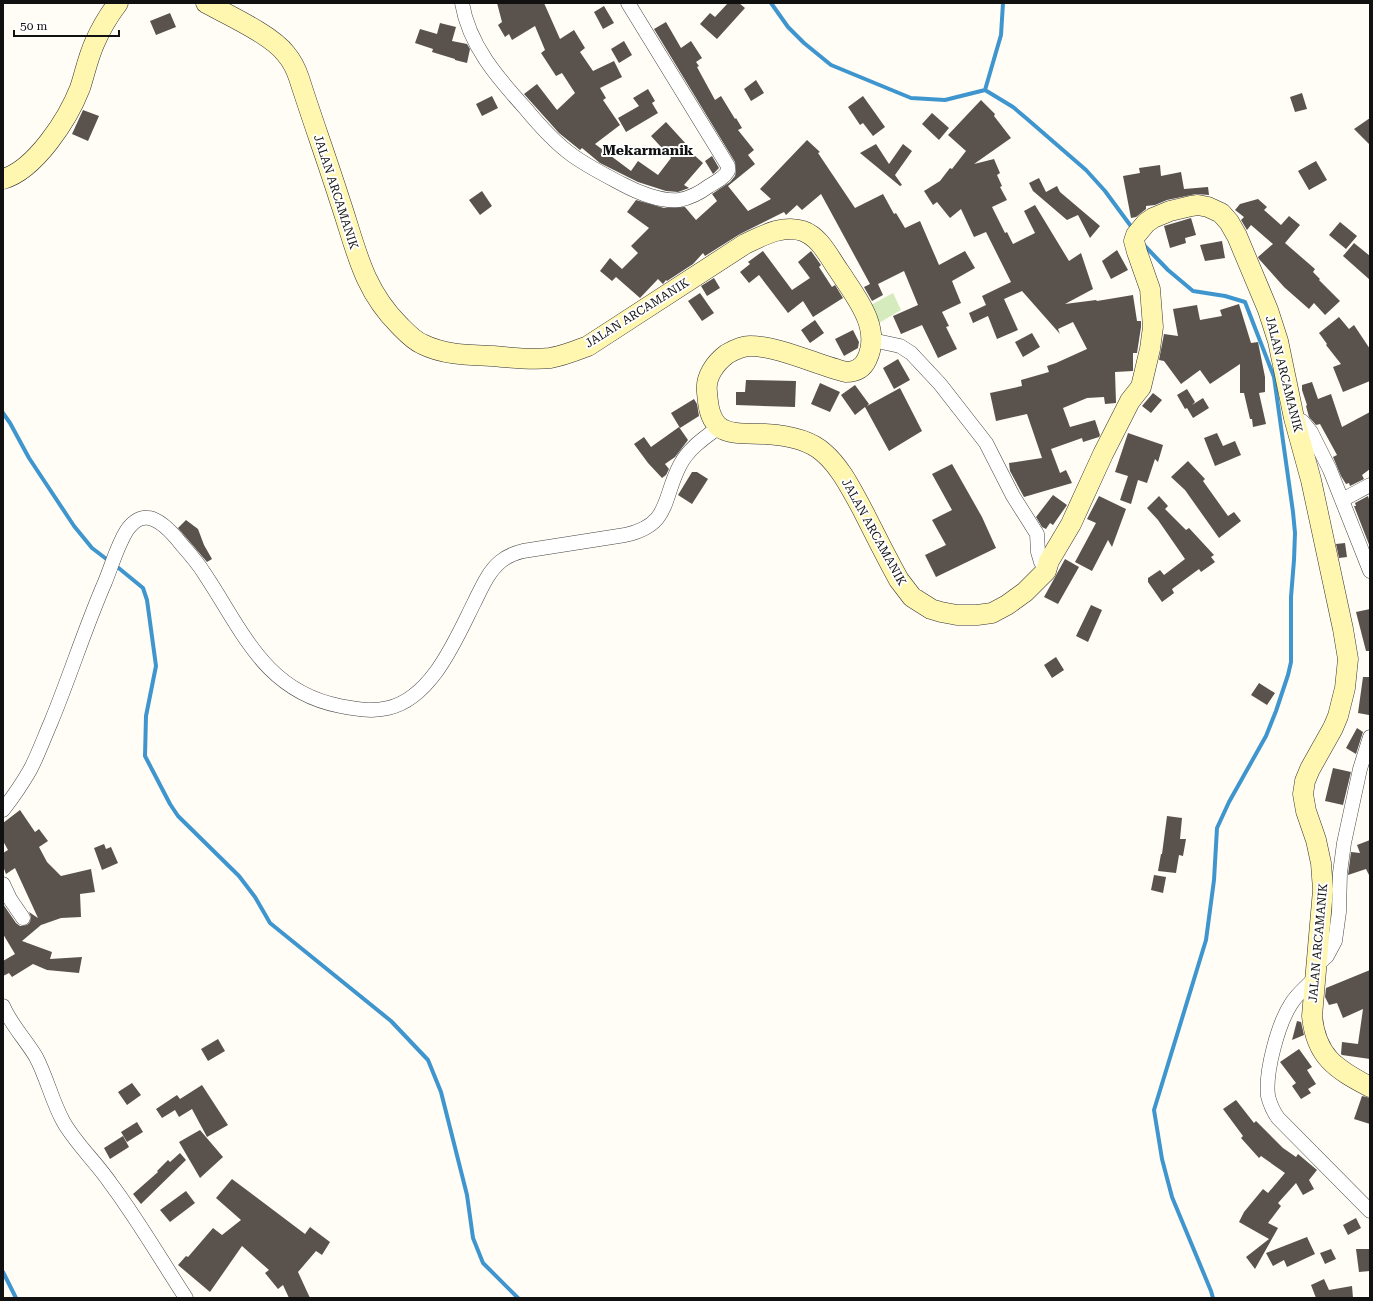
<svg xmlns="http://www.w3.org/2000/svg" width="1373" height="1301" font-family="'Roboto Serif',serif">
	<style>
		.green { fill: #d5ebbd }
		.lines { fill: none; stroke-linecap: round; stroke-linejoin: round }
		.stream { stroke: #3f96cf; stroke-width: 4 }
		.building { fill: #5a524d }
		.street-casing { stroke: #444; stroke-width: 15 }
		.secondary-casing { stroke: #333; stroke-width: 21 }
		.street { stroke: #fff; stroke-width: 14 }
		.secondary { stroke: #fff6b0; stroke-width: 20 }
		.labels { text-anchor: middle; stroke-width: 4; stroke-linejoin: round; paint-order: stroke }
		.street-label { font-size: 12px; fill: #111; stroke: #fff }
		.quarter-label { font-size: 14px; font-weight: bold; fill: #111; stroke: #fff }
	</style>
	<rect width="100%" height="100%" fill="#fffdf5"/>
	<!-- green -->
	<path class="green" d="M893,293l8,17 -22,13 -10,-17z"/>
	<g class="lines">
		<!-- stream -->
		<path class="stream" d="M771,3l17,24 16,16 27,22 80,33 34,2 40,-10 28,17 13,11 60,52 19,21 28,38
			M985,90l16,-55 2,-32
			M1143,244l25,26 25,21 32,5 20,6 29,75 19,135 2,21 -1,27 -3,37v65l-3,13 -12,36 -10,25 -37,66 -12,26 -3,52 -8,60 -52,170 8,49 10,38 39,94 2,7
			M3,413l7,10 19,35 45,68 18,22 17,13
			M115,565l28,23 4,12 9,66 -10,50 -1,40 25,48 8,12 61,60 16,21 15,26 121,98 37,39 13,32 26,103 6,43 10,25 35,35
			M3,1272l13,26"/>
	</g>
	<!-- building -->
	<path class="building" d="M497,3h47l16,36 14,-9 11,18 -5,4 13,19 21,-10 8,16 -22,11 6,10 -3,2 17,25 -25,19 36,27 7,-10 20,14 13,-17 -20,-22 15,-14 21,23 -2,2 18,16 -19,22 5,3 -11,4 -12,-1 -28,-9 -38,-19 -18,-15 -2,2 -21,-17 -35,-39 13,-10 20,26 18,-17 -13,-20 -6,3 -15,-23 4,-3 -10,-24 -23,14 -3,-6 -4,3 -7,-12 4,-3z
		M728,3h11l6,5 -28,31 -17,-15 10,-11 5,4z
		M604,6l10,17 -11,6 -9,-17z
		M170,13l6,14 -20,8 -6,-14z
		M666,22l15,26 10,-7 11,17 -6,4 3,4 -2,1 18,33 6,-4 14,23 1,-1 6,10 -4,2 16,20 -6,5 7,9 -27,22 20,25 23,-12 -11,-10 47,-49 13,12 -2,1 37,55 28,-14 11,20 2,-1 9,15 15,-7 19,44 26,-14 10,17 -23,13 9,22 -19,9 7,14 -3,1 11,22 -19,9 -16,-33 -21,9 -8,-18 25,-11 -14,-34 -26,13 5,11 -11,6 -8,-14 6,-3 -49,-90 -19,16 -5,-5 -11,10 -2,-3 -44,22 -35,22 -2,-3 -10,11 -26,17 -1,-1 -3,4 -5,-5 -18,19 -24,-21 -4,4 -12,-10 10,-13 12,11 16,-16 -7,-7 18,-18 -22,-16 9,-12 28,8 21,-1 11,13 21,-19 -5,-7 18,-12 5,-6 1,-5 -1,-9 -81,-133z
		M440,23l16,4 -4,14 15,3 3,5 -3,14 -12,-3v-1l-23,-7 1,-3 -18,-6 5,-14 17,5z
		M624,41l8,14 -13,8 -8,-14z
		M756,80l8,13 -13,8 -7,-12z
		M648,89l7,12 -3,2 6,10 -32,19 -8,-14 21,-12 -6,-8z
		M1302,93l5,16 -12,3 -5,-15z
		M492,96l6,12 -16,8 -6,-12z
		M863,96l22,31 -12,9 -10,-13 -3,2 -12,-18z
		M981,100l14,14 -1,2 17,22 -37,26 20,-5 6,14 -3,2 5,11 -2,1 7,13 -15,7 13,26 2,-1 6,12 22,-11 -11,-22 11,-6 34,56 12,-8 12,36 -28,15 31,-4 1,1 36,-6 4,26h4v6l-4,26h-4v18l-18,1 1,31 -11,1 -1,-7 -17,1 -24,10 7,19 25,-7 5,15 -1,2 -16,5 -1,-4 -31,11 9,24 6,-3 6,13 -48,14 -14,-26 -1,-8 33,-5 -15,-44 -31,7 -6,-28 32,-7 -1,-6 28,-8 -2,-6 9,-3 31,-14 -14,-27 -15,7 2,5 -38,-43 -18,8 14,31 -21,9 -9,-23 -15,7 -4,-10 17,-8 -4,-9 29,-14 -25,-50 -12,5 -13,-28 -11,9 -13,-16 -4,3 -9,-14 16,-10 10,-13 2,1 14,-18 -18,-16z
		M83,110l16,6 -11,25 -16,-7z
		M932,113l17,15 -10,12 -17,-16z
		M1370,118v27l-16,-16z
		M876,144l13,20 14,-20 9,7 -17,24 7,10 -2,1 -40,-33z
		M712,156l7,12 -6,6 -8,-13z
		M1316,161l11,19 -18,10 -11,-19z
		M1160,165l1,11 20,-4 3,17 24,-2 1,8 -13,-1 -29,6 -12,5 -9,1v3l-10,8 -5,1 -8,-42 17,-3 -1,-5z
		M1039,178l7,14 11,-6 3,6 40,34 -10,12 -12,-23 -11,5 -34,-29 -4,-8z
		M482,191l10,15 -12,9 -11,-15z
		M1258,199l9,8 -3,3 17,15 8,-9 11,9 -15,18 30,26 -2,3 7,7 -1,1 21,21 -15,14 -11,-12 -5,6 -25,-22 -25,-28 -1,-2 15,-13 -22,-19 -4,5 -6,-10 3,-3 -9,-7 5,-6z
		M1191,218l5,17 -11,3 1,5 -16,5 -6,-22z
		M1340,222l17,14 -11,13 -17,-14z
		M1222,241l3,17 -20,3 -5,-16z
		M1354,243l16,13v24l-27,-24z
		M1117,250l11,20 -17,9 -9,-18z
		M763,251l29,39 18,-12 -12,-16 13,-11 10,14 -2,2 13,20 3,-2 8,13 -30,19 -10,-16 -15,12 -29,-38 -10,8 -9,-11 10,-8 -2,-2z
		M714,278l6,10 -13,8 -6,-10z
		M700,293l14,20 -12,8 -14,-20z
		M1239,304l12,39 7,-1 7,35v15l-6,1 7,31 -13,3 -1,-8h-2l-6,-26h-4v-29l-30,20 -10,-14 -19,14 -17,-23 -5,-1 5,-26 14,2 -5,-27 24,-4 3,15 22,-4 -2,-6z
		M1339,317l10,12 5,-4 16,24v32l-27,11 -10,-25 8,-3 -15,-19 1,-1 -8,-11z
		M815,320l9,13 -14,10 -9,-13z
		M853,330l6,12 -1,6 -14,8 -9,-17z
		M1032,333l8,14 -17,10 -8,-15z
		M898,359l12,21 -16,9 -11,-21z
		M746,380l50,1 -1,26 -59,-2v-13h9z
		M1312,382l6,17 13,-5 11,33 28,-15v57l-8,6 2,4 -14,7 -1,-3 -3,1 -5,-8 -8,-19 4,-2 -17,-31 -4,1 -7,-8 -3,-11 1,-1 -5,-15v-5z
		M820,383l20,9 -10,20 -19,-8z
		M855,385l14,19 -2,2 33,-18 22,43 -33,20 -24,-44 -10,8 -14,-20z
		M1187,389l8,13 -3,3 11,-7 6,10 -16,10 -6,-10 -2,1 -8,-14z
		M1153,393l9,7 -11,13 -9,-7z
		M694,399l3,5 2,12 -19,12 -9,-15z
		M679,427l9,13 -13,17 -10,7 4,5 -3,6 -4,3 -14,-15 -14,-19 10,-7 7,10z
		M1128,433l35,12 -5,17 -3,-3 -8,24 -9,-3 -7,24 -11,-4 8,-24 -13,-4z
		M1217,433l6,13 12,-5 6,14 -26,11 -11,-28z
		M1188,461l17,18 -2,2 25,35 6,-4 7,9 -22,17 -34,-48 -14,-13z
		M952,464l30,53 14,31 -60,29 -11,-22 21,-10 -14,-25 20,-10 -20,-36z
		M692,472h5l11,7 -16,25 -14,-9z
		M1053,495l14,10 -14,20 -3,-2 -4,6 -4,-2 -6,-10z
		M1099,496l27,13 -14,38 -4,-7 -16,31 -17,-9 21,-39 -9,-4z
		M1159,496l9,10 -3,3 21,21 3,-2 25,27 -3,2 4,5 -14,10 -2,-3 -27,20 2,4 -12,9 -14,-20v-4l12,-8 4,5 21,-16 -27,-39 -11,-12z
		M1368,496l2,6v45l-16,-41h2l-1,-3z
		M186,520l12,9 6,16 8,14 -5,3 -29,-34z
		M1345,543l2,14 -8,1 -3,-14z
		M1065,559l14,8 -21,37 -14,-7z
		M1091,605l11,5 -14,32 -12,-6z
		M1370,609v42h-4l-10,-39z
		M1056,657l8,13 -12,8 -8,-13z
		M1363,677h7l-1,38 -11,-2z
		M1259,683l16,10 -8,12 -16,-10z
		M1357,728l6,4 -7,22 -10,-6z
		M1333,768l18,4 -8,33 -18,-4z
		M20,810l15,22 4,-3 9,12 -9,6 8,15 14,14 30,-7 4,23 -15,2 1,23 -20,1 -20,7 -19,16 30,11 -2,7 32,-2 -3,16 -32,-3 -14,-6 -21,13 -3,-4 -6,3v-15l12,-7 -12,-20v-30l13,19 4,3 7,-1 3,-3 1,-5 -2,-5 9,6 -23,-50 -9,6 -3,-8v-13l5,-3 -5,-9v-18z
		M1167,816l15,2 -2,21h6l-3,17 -4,-1 -3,18 -18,-2 3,-17h1z
		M1370,840v37l-4,-8 -18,6 3,-23 9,1 -3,-8z
		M104,844l2,5 5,-2 7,16 -16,7 -8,-22z
		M1154,875l12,2 -3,16 -12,-3z
		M1370,970v89l-28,-4 -1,-1 1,-12 16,2 5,-35 -20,9 -6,-15 -8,2 -4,-8 1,-9z
		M1297,1021l4,1 3,13 -12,5z
		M218,1039l7,12 -17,10 -7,-12z
		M1299,1049l13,18 -5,3 9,14 -8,5 3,4 -10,6 -9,-13 4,-3 -16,-21z
		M132,1083l9,12 -14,10 -9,-13z
		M202,1085l26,40 -21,12 -15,-28 -13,8 -4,-7 -13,8 -6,-9 21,-14 3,4z
		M1362,1096l8,2v26l-16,-5z
		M1236,1100l18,23 2,-2 27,27 13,9 2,-3 19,16 -8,10 5,9 -11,6 -7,-12 -18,20 3,3 -13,17 10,5 -23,41 -9,-12 23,-18 -30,-17 5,-10 19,-23 5,4 17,-20 -24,-17 -2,2 -18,-20 2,-2 -20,-27z
		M137,1122l6,10 -16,10 -6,-10z
		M200,1130l23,27 -23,21 -21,-36z
		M123,1136l6,11 -19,12 -6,-11z
		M180,1153l6,7 -45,44 -8,-10 25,-22 -1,-1 11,-11 2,2z
		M232,1179l73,55 5,-7 20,15 -8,13 -6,-4 -18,21 12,26h-21l-6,-13 -5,4 -13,-16 4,-3 -27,-24 -32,46 -32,-27 8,-9 2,1 25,-29 9,7 19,-15 -25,-22z
		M186,1191l9,12 -25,19 -10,-12z
		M1356,1218l5,10 -13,7 -5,-10z
		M1307,1237l8,17 -28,13 -3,-7 -11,6 -7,-13z
		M1331,1249l5,10 -11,5 -5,-11z
		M1356,1249h14v22l-11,1z
		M1324,1279l5,11 23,-4 1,12h-37l-5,-13z"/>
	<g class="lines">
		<!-- street casing -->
		<g class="street-casing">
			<path id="street" d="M462,3c7,42 35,74 63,105 14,17 29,34 47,47 15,11 33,20 50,29 15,8 39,18 57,16 11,-2 22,-8 30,-14 7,-4 15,-8 19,-15v-5l-100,-163
				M872,340l28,6 11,7 29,31 46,59 27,53 24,38 1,18 3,10 5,9
				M1294,418l8,3 9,11 19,38 40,101
				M1342,500l28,-15
				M3,810c10,-13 19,-26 27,-40 8,-15 14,-32 21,-48 19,-46 34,-94 54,-140 7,-17 12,-36 22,-52 5,-7 13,-14 22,-12 12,2 26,18 33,27 8,9 16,18 22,28 39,58 60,118 136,133 16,3 32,6 48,2 44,-10 68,-69 86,-105 7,-14 14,-31 26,-41 7,-6 15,-9 23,-11l102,-16c46,-10 37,-36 55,-70 8,-16 24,-27 39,-38
				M3,884l7,15 13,19
				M1316,966l11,-10 8,-15 4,-29 1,-39 4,-30 16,-74 10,-32
				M1314,979c-8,8 -17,15 -23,25 -13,20 -26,68 -23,92 2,8 5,15 10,22l92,93
				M3,1006c8,19 23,34 33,51 11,21 16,44 27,64 12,22 34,42 48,63 27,36 50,76 75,114"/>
		</g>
		<!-- secondary casing -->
		<g class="secondary-casing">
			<path id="secondary" d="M206,3c22,12 66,32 80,51 6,7 10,15 13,24 13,41 28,82 41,123 16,47 22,87 59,124 7,7 14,15 23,19 22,11 47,11 71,12 19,2 39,4 57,2 13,-2 25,-7 38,-12l157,-102c17,-8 38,-20 58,-13 17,6 26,26 36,40 16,25 43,56 28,88 -4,9 -11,13 -21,13 -29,-7 -67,-26 -96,-26 -8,0 -16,4 -23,8 -12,9 -22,23 -20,38 1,12 2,25 11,34 11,10 33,7 47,8 19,1 44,5 59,19 16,14 26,34 36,52 13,25 25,50 39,75l13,17 19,12 10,3 16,3h20l15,-2 15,-8 18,-13 21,-21 3,-10 22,-37 32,-70 27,-53 11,-14 9,-38 3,-22 -3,-38 -13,-37 -3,-11 2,-6 10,-12 7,-5 17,-7 21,-5 7,-1 10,2 13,6 8,9 8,14 31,74 10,31 16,77 17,62 32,149 5,30 -3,29 -7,28 -5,12 -23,41 -5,12 -2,13 3,17 10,29 5,23 2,27 -11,126c4,41 24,53 58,71
				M3,179c32,-9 65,-60 77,-91 5,-15 8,-31 15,-46 6,-14 14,-27 23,-39"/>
		</g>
		<!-- street -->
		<use href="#street" class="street"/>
		<!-- secondary -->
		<use href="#secondary" class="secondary"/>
	</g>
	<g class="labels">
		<!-- street labels -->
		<g class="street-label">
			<text transform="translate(336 192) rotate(72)" y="4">JALAN ARCAMANIK</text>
			<text transform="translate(637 313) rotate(-32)" y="4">JALAN ARCAMANIK</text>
			<text transform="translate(1284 374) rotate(76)" y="4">JALAN ARCAMANIK</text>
			<text transform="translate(874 532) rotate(61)" y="4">JALAN ARCAMANIK</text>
			<text transform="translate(1318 943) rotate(-85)" y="4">JALAN ARCAMANIK</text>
		</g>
		<!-- quarter labels -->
		<g class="quarter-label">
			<text x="648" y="155">Mekarmanik</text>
		</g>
	</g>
	<!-- border -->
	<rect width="1373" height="1301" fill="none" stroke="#111111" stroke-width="8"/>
	<!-- scale -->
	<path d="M14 30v6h105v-6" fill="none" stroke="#111111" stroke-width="2"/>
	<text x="20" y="30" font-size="12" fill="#111111" stroke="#ffffff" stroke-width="3" paint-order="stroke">50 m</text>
</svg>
